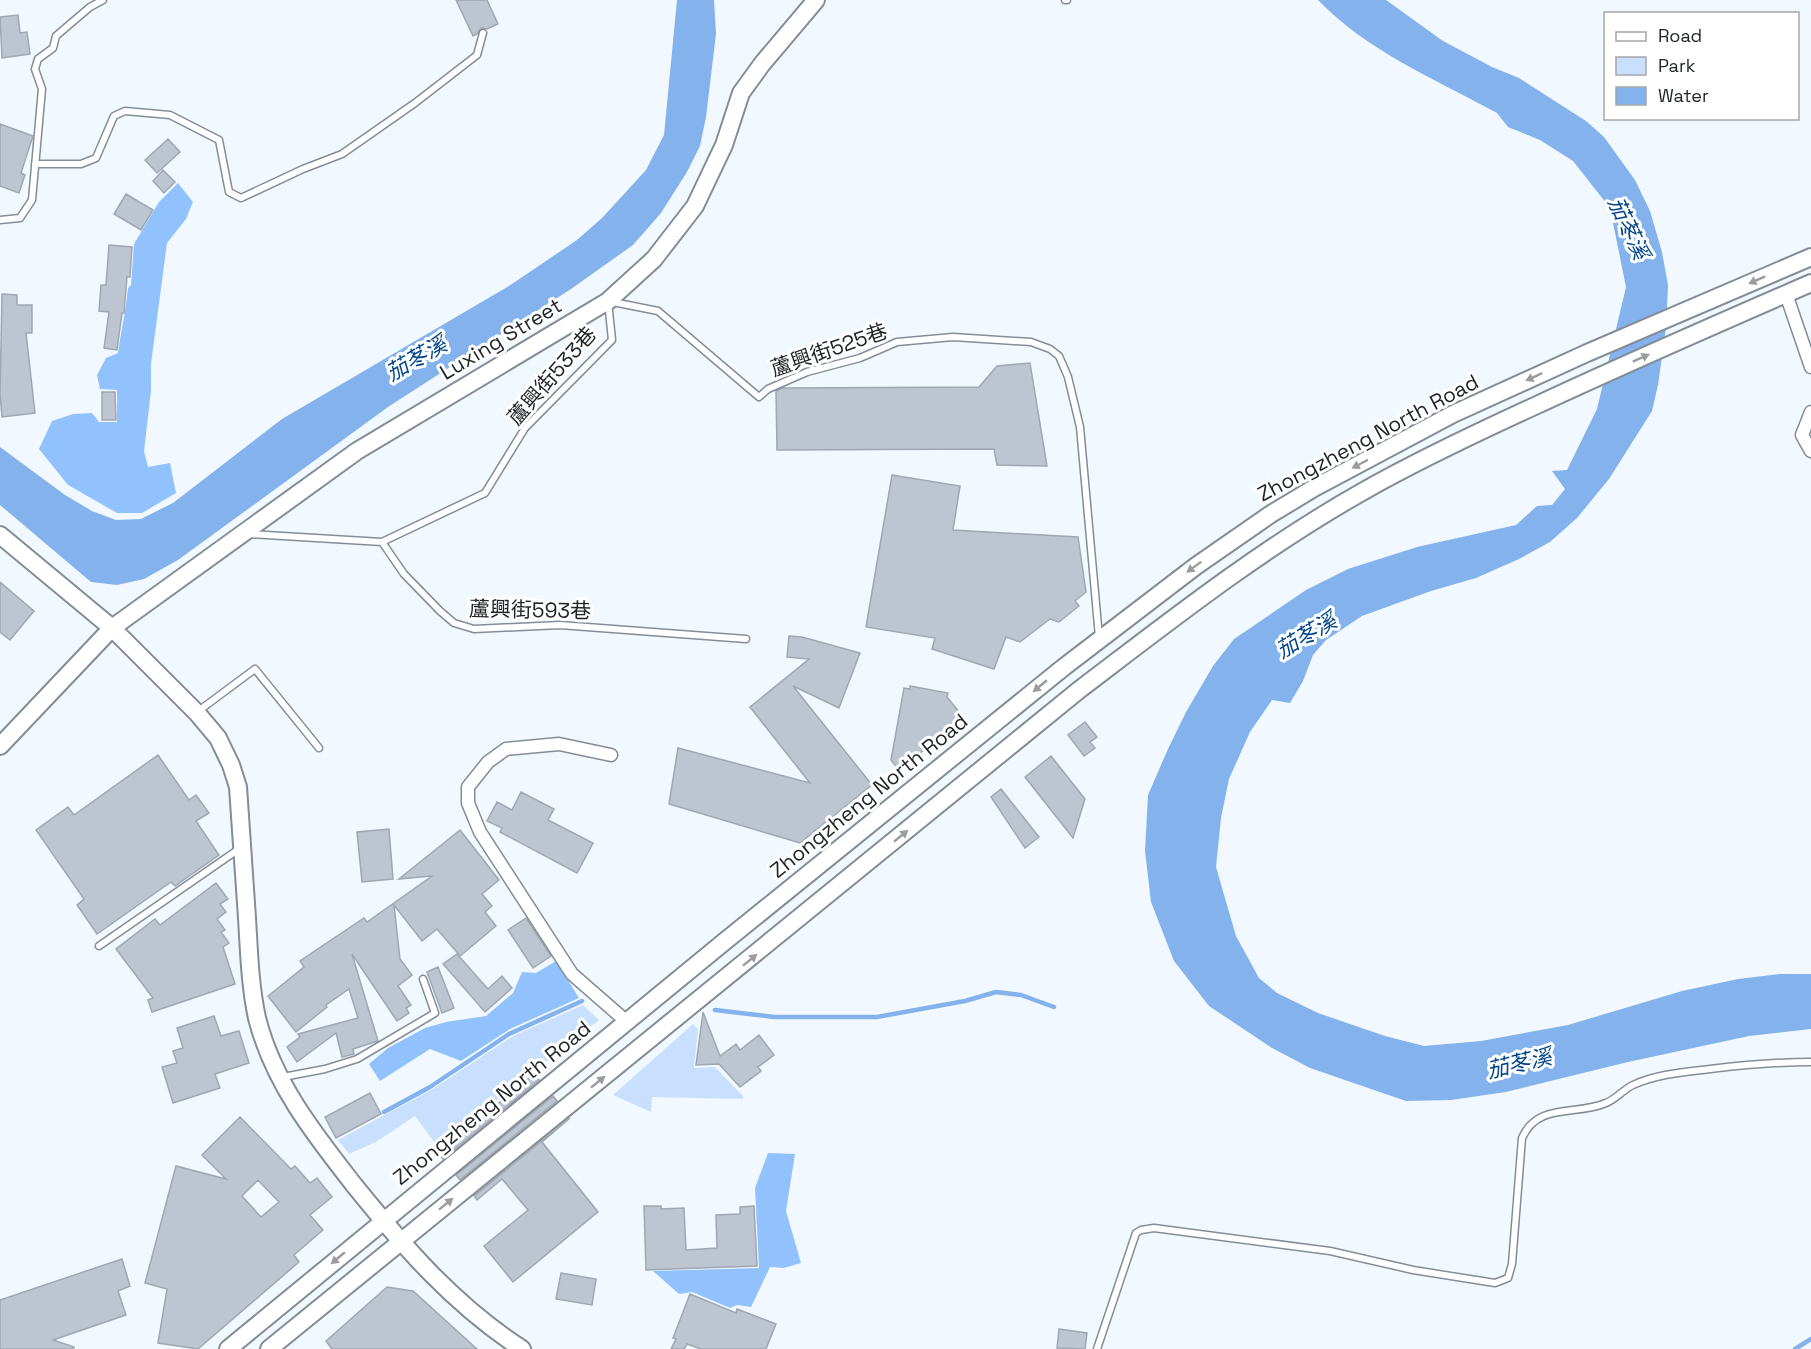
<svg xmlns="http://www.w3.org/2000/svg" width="1811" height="1349" font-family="'Space Grotesk','Noto Sans TC',sans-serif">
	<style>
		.green { fill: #c8e0fd }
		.forest { fill: #92c2fd }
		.water { fill: #83b2ed }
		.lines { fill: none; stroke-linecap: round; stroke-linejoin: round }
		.stream { stroke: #83b2ed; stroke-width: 4.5 }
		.building { fill: #bcc5d0; stroke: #9ea7b2; stroke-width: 1.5; fill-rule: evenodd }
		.lane-casing { stroke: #848d97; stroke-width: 9 }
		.street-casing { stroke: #848d97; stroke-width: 15 }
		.secondary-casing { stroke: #848d97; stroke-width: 20 }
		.lane { stroke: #fff; stroke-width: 6 }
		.street { stroke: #fff; stroke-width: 12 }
		.secondary { stroke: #fff; stroke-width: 16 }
		.oneway { fill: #9a9c9e }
		.labels { text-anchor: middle; stroke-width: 6; stroke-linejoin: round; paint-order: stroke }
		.street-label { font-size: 21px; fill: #1f2227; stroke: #fff }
		.water-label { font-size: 22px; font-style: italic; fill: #004589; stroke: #fff }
	</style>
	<rect width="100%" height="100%" fill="#f2f8ff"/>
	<!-- green -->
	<path class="green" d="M583,1005l16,15 -161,127 -23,-31 -39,26 -27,12 -11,-14 95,-51 80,-53z
		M693,1024l5,5 -4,39 21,-1 28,29v3l-91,-2 -1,15 -38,-17z"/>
	<!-- forest -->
	<path class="forest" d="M178,183l15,19 -7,17 -19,24 -16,121v27l-7,60 4,16 22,-4 6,30 -34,20h-25l-49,-28 -29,-36 13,-28 21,-7 19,-1 7,9h18v-32l-17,-1 -3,-14 9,-17 12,-5c3,-22 8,-43 10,-65l3,-3 3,-41 25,-42z
		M556,961l23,37 -69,31 -49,32 -31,-12 -50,32 -11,-17 19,-16 37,-20 21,-6 40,-6 27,-23 9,-21 14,1z
		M768,1153l27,1 -9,57 15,52 -17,5 -14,-1 -19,40 -14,-2 -7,3 -38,-16 -13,2 -26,-23 106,-3 -4,-80z"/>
	<!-- water -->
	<path class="water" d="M677,0h37l2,34 -10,83 -6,29 -13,26 -26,41 -28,32 -62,44 -183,118 -210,153 -34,19 -27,6 -26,-3 -91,-77v-58l65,48 27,16 24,9 25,-1 32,-16 109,-84 227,-133 68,-46 25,-22 44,-48 18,-35z
		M1318,0h68l57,41 49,26 27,11 67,43 18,16 31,43 15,31 12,41 6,33 -2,43 -8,57 -6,26 -43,68 -32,39 -27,24 -31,17 -43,19 -45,13 -69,25 -36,24 -13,15 -10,26 -13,22 -18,-3 -22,32 -21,47 -8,39 -5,49 20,69 23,42 18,15 41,20 67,23 39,10 57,-5 87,-16 114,-34 56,-12 43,-5h30v55l-62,7 -121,26 -122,30 -55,8 -45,1 -96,-33 -38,-20 -63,-42 -35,-45 -23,-59 -6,-51 3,-56 20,-46 18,-37 27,-46 21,-27 72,-49 42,-21 69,-22 99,-22 21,-19 15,-1 13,-16 -13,-18 15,-1 30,-61 29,-122 -16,-79 -37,-47 -33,-21 -32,-13 -11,-14c-62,-34 -130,-62 -179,-113z"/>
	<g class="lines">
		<!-- stream -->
		<path class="stream" d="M715,1010l59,7h103l88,-16 31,-9 25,3 33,12
			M384,1112l46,-25 79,-53 73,-33
			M1795,1349l16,-10"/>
	</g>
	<!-- building -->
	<path class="building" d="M456,0h31l11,24 -11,5 -6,-1 -4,6 -4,2z
		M18,15l2,18 7,-1 3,22 -28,4 -2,-41z
		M0,124l33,12 -12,37 4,2 -6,18 -19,-7z
		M168,139l12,13 -23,21 -12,-13z
		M163,170l12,12 -11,11 -11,-12z
		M126,194l27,16 -12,20 -27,-16z
		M109,245l23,2 -2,30h-3l-3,36h-2l-5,37 -13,-2 5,-36 -10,-1 2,-26h5z
		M2,294l15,1v10h15v28h-6l9,80 -33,4 -2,-23z
		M1030,363l17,103 -50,-1 -3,-16 -217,1 -1,-59 6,-3 197,-1 18,-21z
		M102,392h13l1,28h-14z
		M892,475l68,11 -7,44 125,7 8,55 -11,9 4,5 -20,16 -9,-3 -30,23 -14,-5 -12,32 -62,-20 3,-11 -69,-11z
		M0,582l34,29 -24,29 -10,-8z
		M789,636l13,1 58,16 -21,55 -46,-22 79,99 -72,58 -131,-39 9,-56 132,35 -60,-76 59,-48 -22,-2z
		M910,686l38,7 -1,4 17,21 -65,52 -8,-10 13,-72 6,1z
		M1085,722l12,15 -7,5 5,6 -11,8 -16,-21z
		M158,755l31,45 7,-5 13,18 -13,8 23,34 -44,31 -4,-4 -74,52 -20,-29 7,-6 -48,-69 32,-23 6,8z
		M1051,756l34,43 -12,39 -48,-61z
		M1001,789l38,48 -14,11 -34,-51z
		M521,792l33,17 -6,11 45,23 -16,30 -77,-41 2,-4 -15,-7 10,-19 15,8z
		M389,829l4,50 -31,3 -5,-50z
		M460,830l39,50 -17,14 10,12 -7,6 11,14 -36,30 -23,-27 -15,12 -28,-36 6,54 12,16 -14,11 13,19 -5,3 3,5 -12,8 -45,-67 26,87 -25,8 1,5 -12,3 -6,-24 -39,29 -10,-15 13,-10 -2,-3 60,-16 -9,-29 -23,16 1,2 -31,25 -28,-36 36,-29 -4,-6 64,-43 3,4 65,-46 -33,3z
		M216,883l12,16 -8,5 6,8 -9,7 8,11 -4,2 8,11 -6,4 12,37 -83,28 -4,-12 5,-2 -37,-49 39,-30 5,6z
		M526,918l25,38 -18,12 -25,-38z
		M457,954l31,35 14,-13 10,12 -27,24 -42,-48z
		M438,967l16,41 -12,5 -15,-41z
		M703,1012l17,44 16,-12 4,6 19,-15 15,20 -16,12 3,4 -21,16 -21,-23 -23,1z
		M214,1016l7,20 18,-5 10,32 -34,11 5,14 -47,15 -11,-36 15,-4 -4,-12 10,-3 -6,-20z
		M534,1074l5,6 -96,79 -5,-6z
		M370,1093l11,21 -45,24 -11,-21z
		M553,1096l4,5 -97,79 -4,-5z
		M240,1117l51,52 4,-3 15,17 7,-5 15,19 -22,18 13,15 -29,25 5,7 -101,87 -40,-6 9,-54 -22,-6 31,-117 50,13 -24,-24zM258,1180l21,22 -18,15 -19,-21z
		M570,1118l-28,24 56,70 -85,70 -29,-36 44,-36 -26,-31 -25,21 -3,-4z
		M644,1206h17v3l23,-1 2,42 31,-2 -1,-33 24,-1v-7l14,-1 3,60 -111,4z
		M122,1259l8,27 -12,5 8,24 -73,25 21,7v2h-74v-49z
		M561,1273l35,6 -4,26 -36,-6z
		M387,1287l26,4 64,58h-145l-6,-8z
		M690,1294l46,19 1,-4 39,15 -10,25h-65l-14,-5 -3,5h-13l5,-10 -3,-1z
		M1059,1329l28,4 -2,16 -28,-1z"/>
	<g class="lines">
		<!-- lane casing -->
		<g class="lane-casing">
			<path id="lane" d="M1065,0h2
				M35,164h46l15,-6 18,-42 11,-5 45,4 49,25 10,52 12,6 62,-29 39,-15 73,-51 62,-48 6,-22
				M0,220l20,-2 12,-18 10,-111 -7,-20 3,-10 15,-11 3,-12 34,-29 13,-7
				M248,534l134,8 103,-49 40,-65 87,-88 -4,-39 50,10 101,86 9,-8 39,-17 53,-14 37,-16 56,-5 78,5 19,7 9,7 9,21 12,50 19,210
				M382,542l22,32 36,37 14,12 20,6 86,-4 186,14
				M197,712l58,-43 64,79
				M99,946l140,-97
				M283,1077l42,-8 32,-10 78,-46 -12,-34
				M1097,1349l39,-116 5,-3 13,-2 176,23 83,19 82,13 13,-5 4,-14 10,-126c16,-36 54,-22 84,-35 10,-4 18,-14 27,-18 24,-11 51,-13 77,-16 34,-4 67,-7 101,-7"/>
		</g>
		<!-- street casing -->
		<g class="street-casing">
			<path id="street" d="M1786,294l25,73
				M1811,412l-9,23 9,16
				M611,755l-52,-11 -53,5 -18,13 -20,25v16l12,29 92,142 55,48"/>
		</g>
		<!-- secondary casing -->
		<g class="secondary-casing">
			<path id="secondary" d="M0,535l112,93 85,85 21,25 13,27 7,22c3,44 6,88 9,131 2,33 3,68 10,100 16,64 57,116 97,167 50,62 100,120 168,164
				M0,746l112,-118 245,-177 251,-150 46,-42 41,-53 29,-61 17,-52 21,-29 54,-64
				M228,1349l496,-407 340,-275 132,-101 75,-52 43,-26 139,-74 134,-61 224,-96
				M269,1349l810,-659c92,-70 182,-141 283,-198 56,-32 116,-60 175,-87 90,-42 182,-82 274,-122"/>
		</g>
		<!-- lane -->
		<use href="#lane" class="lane"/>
		<!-- street -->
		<use href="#street" class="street"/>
		<!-- secondary -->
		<use href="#secondary" class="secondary"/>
	</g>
	<!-- one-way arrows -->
	<defs><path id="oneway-solid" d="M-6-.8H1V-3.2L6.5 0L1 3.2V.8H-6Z" transform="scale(1.5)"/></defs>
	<g class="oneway">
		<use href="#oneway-solid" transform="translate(1757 280) rotate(156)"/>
		<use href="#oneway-solid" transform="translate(1641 358) rotate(-24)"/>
		<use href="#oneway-solid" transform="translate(1534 377) rotate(155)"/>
		<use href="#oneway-solid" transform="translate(1360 464) rotate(152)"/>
		<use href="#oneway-solid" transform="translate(1194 567) rotate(144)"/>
		<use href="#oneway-solid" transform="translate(1040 686) rotate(140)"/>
		<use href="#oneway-solid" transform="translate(901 836) rotate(-39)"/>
		<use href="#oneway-solid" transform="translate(750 960) rotate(-39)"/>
		<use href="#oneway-solid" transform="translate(598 1082) rotate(-39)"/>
		<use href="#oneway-solid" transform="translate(446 1204) rotate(-39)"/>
		<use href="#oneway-solid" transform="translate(338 1258) rotate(140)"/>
	</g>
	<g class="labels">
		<!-- street labels -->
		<g class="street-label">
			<text transform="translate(501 339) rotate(-31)" y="7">Luxing Street</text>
			<text transform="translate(829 350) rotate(-19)" y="7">蘆興街525巷</text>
			<text transform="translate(552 376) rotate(-49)" y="7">蘆興街533巷</text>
			<text transform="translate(1368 438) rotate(-28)" y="7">Zhongzheng North Road</text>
			<text transform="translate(530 610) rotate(1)" y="7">蘆興街593巷</text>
			<text transform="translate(869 796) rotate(-39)" y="7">Zhongzheng North Road</text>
			<text transform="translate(492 1103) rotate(-39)" y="7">Zhongzheng North Road</text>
		</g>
		<!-- water labels -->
		<g class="water-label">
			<text transform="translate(1629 228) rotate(65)" y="8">茄苳溪</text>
			<text transform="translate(416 358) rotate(-30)" y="8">茄苳溪</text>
			<text transform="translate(1306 635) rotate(-31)" y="8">茄苳溪</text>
			<text transform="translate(1519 1063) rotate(-13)" y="8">茄苳溪</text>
		</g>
	</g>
	<!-- legend -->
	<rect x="1604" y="12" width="195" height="108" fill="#ffffff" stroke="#a5a7a9" stroke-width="1.5"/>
	<rect x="1616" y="32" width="30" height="9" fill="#ffffff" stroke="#a5a7a9" stroke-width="1.5"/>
	<text x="1658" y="42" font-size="18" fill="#1f2227">Road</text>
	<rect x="1616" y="57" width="30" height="18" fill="#c8e0fd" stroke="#a5a7a9" stroke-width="1.5"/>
	<text x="1658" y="72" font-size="18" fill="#1f2227">Park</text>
	<rect x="1616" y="87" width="30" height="18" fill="#83b2ed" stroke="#a5a7a9" stroke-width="1.5"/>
	<text x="1658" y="102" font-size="18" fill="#1f2227">Water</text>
</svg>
